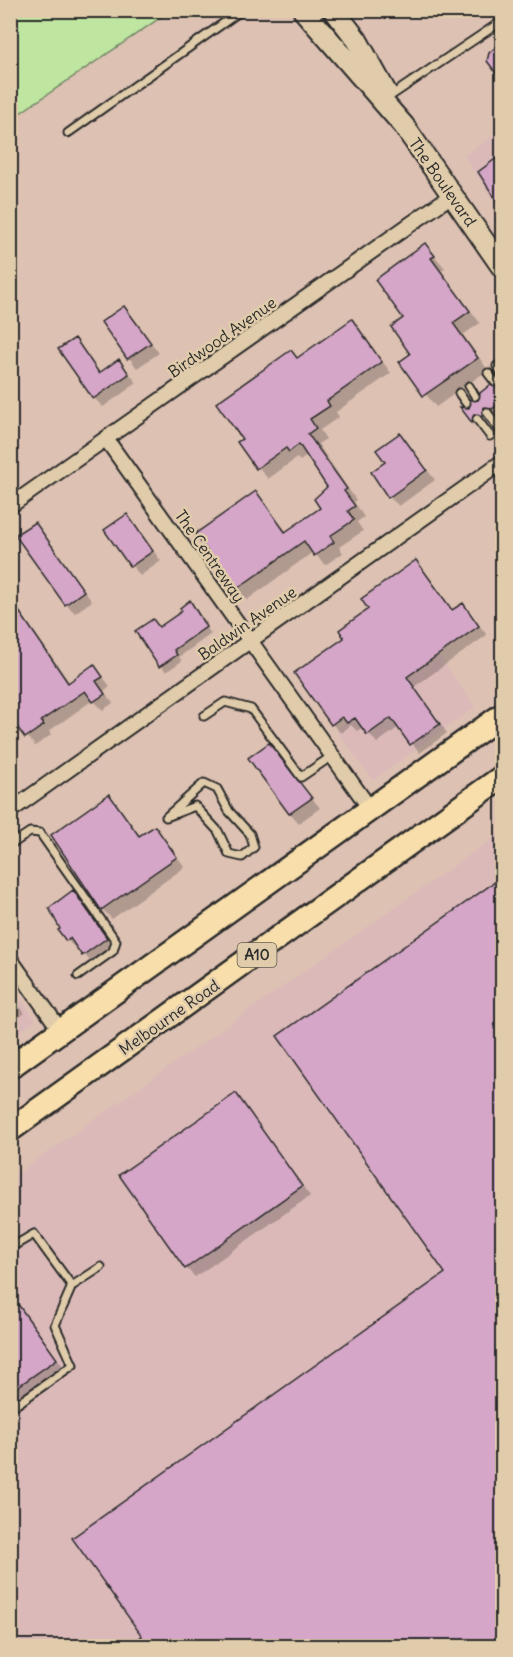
<svg xmlns="http://www.w3.org/2000/svg" width="513" height="1657" font-family="Delius,sans-serif">
	<style>
		.built { fill: #dbb9b9 }
		.green { fill: #bee6a1; stroke: #748866; stroke-width: 1.5 }
		.shadow { fill: #0003 }
		.building { fill: #d5a6c7; stroke: #2b2b2b; stroke-width: 1.5 }
		.lines { fill: none; stroke-linecap: round; stroke-linejoin: round }
		.service-casing { stroke: #2b2b2b; stroke-width: 11 }
		.minor-casing { stroke: #2b2b2b; stroke-width: 18 }
		.secondary-casing { stroke: #2b2b2b; stroke-width: 24 }
		.trunk-casing { stroke: #2b2b2b; stroke-width: 27 }
		.service { stroke: #e0ccaa; stroke-width: 7 }
		.minor { stroke: #e0ccaa; stroke-width: 14 }
		.secondary { stroke: #e0ccaa; stroke-width: 20 }
		.trunk { stroke: #f8deab; stroke-width: 22 }
		.labels { text-anchor: middle; stroke-width: 5; stroke-linejoin: round; paint-order: stroke }
		.shield { fill: #e0ccaa; stroke: #615b51; stroke-width: 1.5 }
		.shield-label { font-size: 15px; font-weight: bold; fill: #2b2b2b }
		.street-label { font-size: 16px; fill: #2b2b2b; stroke: #e0ccaa }
	</style>
	<rect width="100%" height="100%" fill="#ddc1b3"/>
	<filter id="ink" filterUnits="userSpaceOnUse"><feTurbulence type="fractalNoise" baseFrequency=".0167" numOctaves="2"/><feDisplacementMap in="SourceGraphic" scale="12" xChannelSelector="R" yChannelSelector="G"/><feConvolveMatrix kernelMatrix="1 2 1 2 8 2 1 2 1" color-interpolation-filters="sRGB"/></filter>
	<g filter="url(#ink)">
		<!-- built -->
		<path class="built" d="M502,130v83l-38,-57z
			M439,656l36,51 -102,73 -37,-50z
			M502,832v814h-491l-1,-467z
			M10,985l26,35 -25,18h-1z"/>
		<!-- green -->
		<path class="green" d="M11,10h159v1l-159,108z"/>
		<!-- shadow -->
		<path class="shadow" d="M502,156v49l-22,-33z
			M425,245l20,23 -4,3 39,52 -17,12 25,35 -52,37 -35,-44 11,-8 -7,-36z
			M124,308l35,45 -22,15 -34,-45z
			M352,321l39,52 -55,39 3,5 -19,13 6,9 -8,5 38,56 -2,2 10,15 -7,5 6,9 -24,16 4,6 -18,12 -12,-13 -66,48 -50,-65 59,-42 31,39 35,-23 7,-22 -21,-32 -8,6 -3,-3 -29,21 -29,-37 59,-82z
			M75,340l26,34 18,-13 18,22 -34,24 -9,-9z
			M10,357l8,9 -8,6z
			M501,380l1,36h-9l-2,8h-9l-1,6 -18,-22 8,1 28,-21z
			M400,435l35,45 -36,26 -10,-9 -2,-34z
			M127,516l34,45 -21,15 -34,-46z
			M35,524l57,77 -17,12 -9,-9z
			M416,562l37,49 10,-6 24,30 -73,52 33,46 -27,20 -21,-26 -22,16 -14,-16 -6,4 -6,-6 -10,8 -9,-9 14,-86z
			M10,597l60,86 24,-17 16,20 -6,5 9,12 -10,7 -10,-10 -44,31 2,4 -16,11 -25,-31z
			M190,602l17,21 -2,2 6,9 -32,23 3,4 -16,11 -29,-40 22,-5 25,-16z
			M269,745l51,63 -21,15 -9,-10z
			M109,796l32,41 14,-9 30,39 -73,52 -10,-10 -49,-73z
			M502,878v768h-373l16,-10 302,-362 -168,-237z
			M73,892l42,56 -22,16 -15,-16 -2,1 -9,-9z
			M10,994l15,19 -15,11z
			M236,1095l74,101 -115,81 -9,-9z
			M10,1292l55,77 -55,38z"/>
		<!-- building -->
		<path class="building" d="M502,42v39l-15,-20 2,-8z
			M502,154v55l-24,-37z
			M425,243l10,13 -4,2 39,53 -17,12 25,35 -55,38 -24,-34 11,-8 -19,-27 12,-9 -28,-38z
			M124,306l27,37 -24,16 -26,-37z
			M352,319l30,43 -55,39 3,5 -20,13 6,9 -8,6 39,55 -3,2 11,15 -7,5 6,9 -24,16 4,6 -20,14 -10,-15 -69,49 -40,-56 61,-43 29,41 35,-24 -6,-9 13,-12 -28,-43 -10,8 -3,-4 -30,21 -19,-27 5,-3 -26,-36 75,-53 6,8z
			M75,338l24,35 20,-14 10,15 -36,25 -35,-50z
			M500,379l2,1v21l-10,8 -8,-2 -2,9 -8,-2 -2,9 -12,-16 9,1 1,-8h8l2,-7 10,-8 8,2z
			M400,433l27,37 -39,28 -17,-26 14,-10 -9,-12z
			M127,514l26,37 -23,16 -26,-37z
			M35,522l49,69 -19,14 -50,-70z
			M416,560l36,50 11,-7 16,23 -72,51 33,47 -30,21 -19,-27 -24,17 -12,-17 -8,5 -5,-6 -11,8 -37,-52 50,-35 -5,-8 29,-21 -7,-10z
			M10,598l58,85 26,-19 9,13 -7,4 9,13 -12,8 -8,-11 -44,30 3,4 -19,13 -15,-21z
			M190,600l16,27 -32,23 3,5 -18,12 -24,-36 18,-12 6,8 23,-16 -2,-3z
			M269,743l43,55 -23,16 -41,-56z
			M109,794l30,42 16,-10 22,31 -76,53 -50,-75z
			M502,877v770h-375l15,-11 -70,-98 373,-265 -168,-237z
			M73,890l34,48 -25,18 -12,-18 -4,3 -8,-11 2,-1 -11,-21z
			M236,1093l66,93 -117,83 -66,-94z
			M10,1293l47,66 -47,33z"/>
		<g class="lines">
			<!-- service casing -->
			<g class="service-casing">
				<path id="service" d="M389,97l113,-76
					M68,133l174,-123
					M497,366l5,8
					M488,373l7,9
					M469,386l6,10
					M459,393l7,10
					M487,412l12,17
					M477,419l13,17
					M204,716l21,-14 26,7 50,68 31,-21
					M204,783l13,6 12,22 21,23 4,13 -12,10 -13,-3 -11,-23 -23,-25 -29,11z
					M15,842l15,-10 10,1 76,108 -3,10 -35,25
					M10,1248l24,-14 38,52 -17,39 18,40 -63,44
					M72,1286l29,-19"/>
			</g>
			<!-- minor casing -->
			<g class="minor-casing">
				<path id="minor" d="M106,439l265,371
					M10,506l442,-311
					M10,811l492,-349
					M10,959l51,72"/>
			</g>
			<!-- secondary casing -->
			<g class="secondary-casing">
				<path id="secondary" d="M303,10l101,116 98,141
					M334,10l23,30 29,52"/>
			</g>
			<!-- trunk casing -->
			<g class="trunk-casing">
				<path id="trunk" d="M10,1067l492,-352
					M10,1130l492,-353"/>
			</g>
			<!-- service -->
			<use href="#service" class="service"/>
			<!-- minor -->
			<use href="#minor" class="minor"/>
			<!-- secondary -->
			<use href="#secondary" class="secondary"/>
			<!-- trunk -->
			<use href="#trunk" class="trunk"/>
		</g>
	</g>
	<g class="labels">
		<!-- shield labels -->
		<rect class="shield" x="237.5" y="943" width="39" height="24" rx="4.5"/>
		<g class="shield-label">
			<text x="257" y="960">A10</text>
		</g>
		<!-- street labels -->
		<g class="street-label">
			<text transform="translate(443 182) rotate(55)" y="6">The Boulevard</text>
			<text transform="translate(222 337) rotate(-35)" y="6">Birdwood Avenue</text>
			<text transform="translate(210 556) rotate(55)" y="6">The Centreway</text>
			<text transform="translate(247 623) rotate(-35)" y="6">Baldwin Avenue</text>
			<text transform="translate(169 1017) rotate(-35)" y="6">Melbourne Road</text>
		</g>
	</g>
	<!-- margin -->
	<rect width="513" height="1657" fill="none" stroke="#e0ccaa" stroke-width="36"/>
	<rect x="18" y="18" width="477" height="1621" fill="none" stroke="#2b2b2b" stroke-width="2" filter="url(#ink)"/>
</svg>
